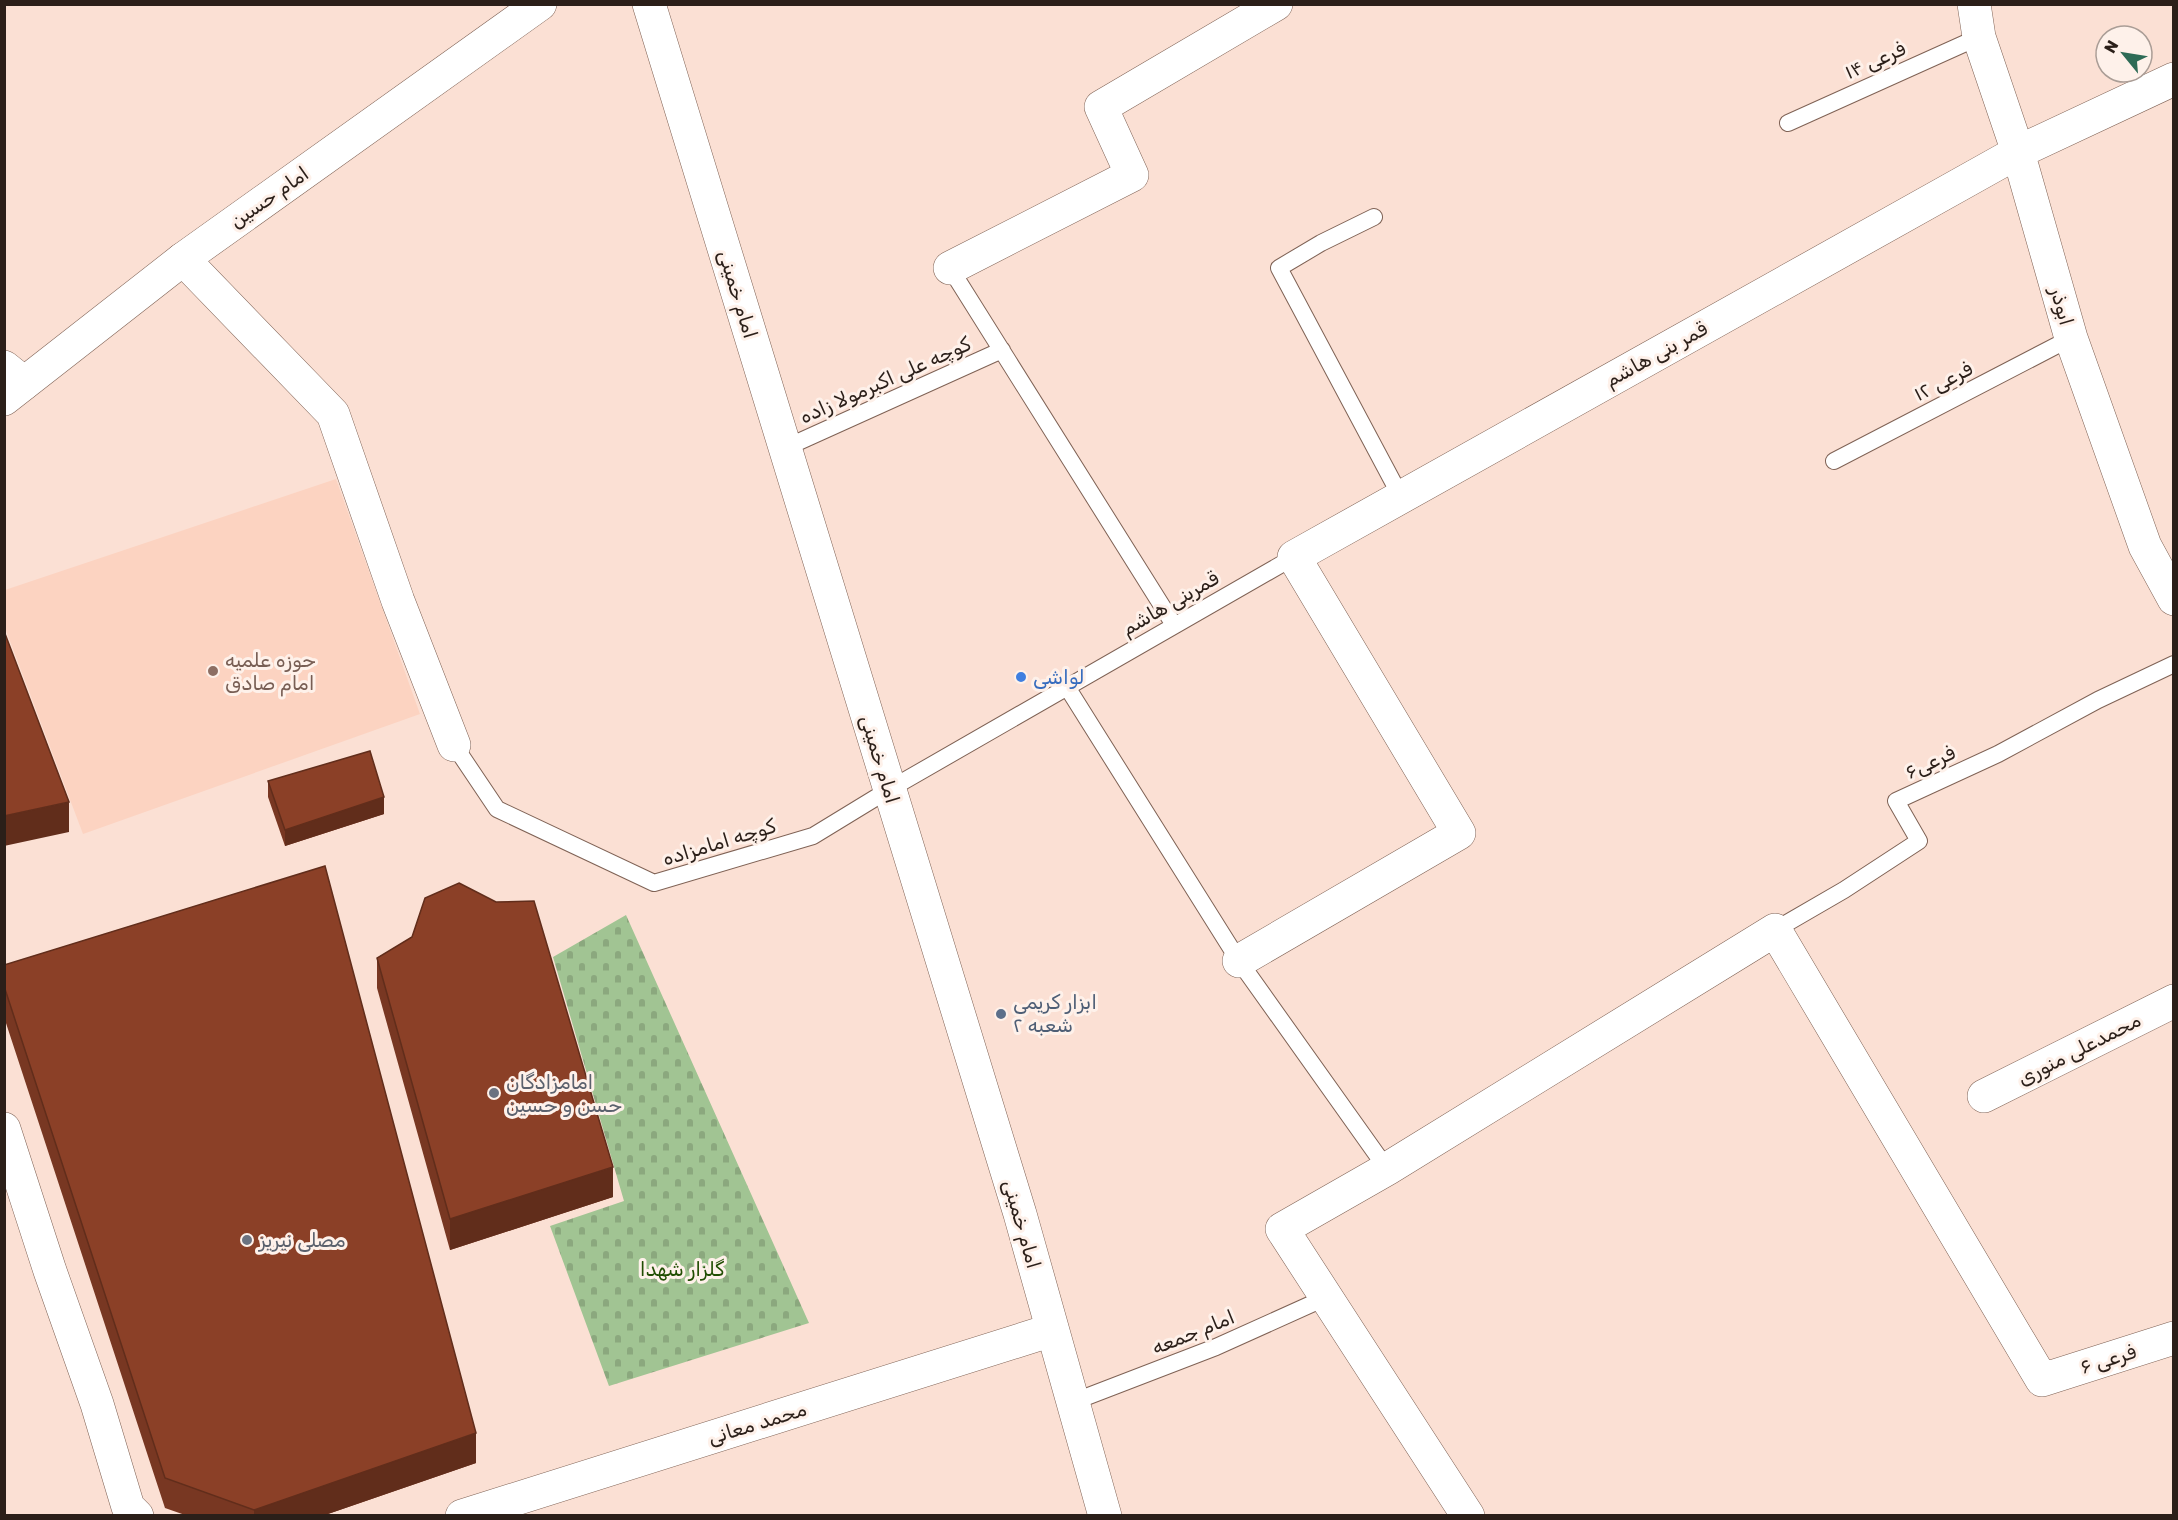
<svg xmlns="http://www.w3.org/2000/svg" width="2178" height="1520" font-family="Rubik,'Noto Naskh Arabic',sans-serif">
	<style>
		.built { fill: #fcd3c1 }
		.cemetery { fill: url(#cemetery-stones) }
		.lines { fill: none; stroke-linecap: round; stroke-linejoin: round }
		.service-casing { stroke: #7f6255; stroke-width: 18 }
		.minor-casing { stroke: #7f6255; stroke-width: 34 }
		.tertiary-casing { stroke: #7f6255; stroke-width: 34 }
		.secondary-casing { stroke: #7f6255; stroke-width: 34 }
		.service { stroke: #fff; stroke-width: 16 }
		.minor { stroke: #fff; stroke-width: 33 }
		.tertiary { stroke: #fff; stroke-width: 33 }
		.secondary { stroke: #fff; stroke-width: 33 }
		.wall { fill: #783722 }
		.shaded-wall { fill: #612d1b }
		.building { fill: #8b4027; stroke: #612d1b; stroke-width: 1.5 }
		.education-dot { fill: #8d6e63; stroke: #fef1ea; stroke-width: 2 }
		.shop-dot { fill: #3f7fe0; stroke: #fef1ea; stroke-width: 2 }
		.service-dot { fill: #5c6f8a; stroke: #fef1ea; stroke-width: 2 }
		.worship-dot { fill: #6b7280; stroke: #fef1ea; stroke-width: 2 }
		.labels { text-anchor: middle; stroke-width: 6; stroke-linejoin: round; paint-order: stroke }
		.street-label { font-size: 20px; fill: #2b1f19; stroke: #fef1ea }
		.education-label { font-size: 20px; fill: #785e54; stroke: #fef1ea; text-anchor: start }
		.shop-label { font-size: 20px; fill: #366cbe; stroke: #fef1ea; text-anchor: start }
		.service-label { font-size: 20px; fill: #4e5e75; stroke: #fef1ea; text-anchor: start }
		.worship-label { font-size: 20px; fill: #5b616d; stroke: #fef1ea; text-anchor: start }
		.park-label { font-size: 20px; fill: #214e03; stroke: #fef1ea }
	</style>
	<defs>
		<pattern id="cemetery-stones" width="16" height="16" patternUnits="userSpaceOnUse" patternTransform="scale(1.5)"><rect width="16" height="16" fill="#a1c493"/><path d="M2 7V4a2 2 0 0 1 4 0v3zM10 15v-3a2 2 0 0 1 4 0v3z" fill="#8ba87e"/></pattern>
	</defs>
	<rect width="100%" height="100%" fill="#fbe0d4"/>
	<!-- built -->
	<path class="built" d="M336,479l84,235 -337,120 -78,-206v-38z"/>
	<!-- cemetery -->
	<path class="cemetery" d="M626,915l183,408 -200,63 -59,-160 74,-25 -71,-244z"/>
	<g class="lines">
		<!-- service casing -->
		<g class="service-casing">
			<path id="service" d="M1788,123l191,-86
				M1374,217l-53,26 -42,25 122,229
				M950,268l224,357
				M785,448l217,-98
				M1834,461l237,-123
				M1067,687l172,274 148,208
				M454,745l43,64 157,74 159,-47 77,-47 404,-232
				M1775,930l69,-40 75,-49 -23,-40 102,-47 100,-54 76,-36
				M1073,1402l143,-55 111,-50"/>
		</g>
		<!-- minor casing -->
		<g class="minor-casing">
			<path id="minor" d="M183,259l150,155 65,187 56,144
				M950,268l182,-93 -31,-68 175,-103
				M4,367l20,16
				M1239,961l220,-128 -165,-276 724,-405
				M1984,1096l190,-95
				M4,1129l46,142 47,133 31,103 9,9
				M462,1516l590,-186
				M1468,1516l-186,-287 105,-60 388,-239 267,450 132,-42"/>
		</g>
		<!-- tertiary casing -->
		<g class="tertiary-casing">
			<path id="tertiary" d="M1974,4l5,33 39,115 53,186 74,208 29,53
				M2018,152l156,-73
				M4,399l179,-140 357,-255"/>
		</g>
		<!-- secondary casing -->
		<g class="secondary-casing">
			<path id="secondary" d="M649,4l371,1210 85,302"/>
		</g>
		<!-- service -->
		<use href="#service" class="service"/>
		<!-- minor -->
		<use href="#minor" class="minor"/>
		<!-- tertiary -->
		<use href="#tertiary" class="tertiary"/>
		<!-- secondary -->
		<use href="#secondary" class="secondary"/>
	</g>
	<!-- wall -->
	<path class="wall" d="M268,781l116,33 -99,32 -17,-49z
		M412,937l201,260 -163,53 -73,-262v-30z
		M4,965l472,498 -151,52h-140l-20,-7 -161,-491z"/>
	<!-- shaded-wall -->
	<path class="shaded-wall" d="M384,797v17l-99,32v-16z
		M69,802v30l-65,14v-30z
		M613,1167v30l-163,53v-31z
		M476,1433v30l-151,52h-71v-5z"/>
	<!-- building -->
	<path class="building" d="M4,631l65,171 -65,14z
		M370,751l14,46 -99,33 -17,-49z
		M325,866l151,567 -222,77 -89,-32 -161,-492v-21z
		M459,883l37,19 38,-1 79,266 -163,52 -73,-261 35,-21 13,-39z"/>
	<!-- markers -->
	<circle class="education-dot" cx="213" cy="671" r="6"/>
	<circle class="shop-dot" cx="1021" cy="677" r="6"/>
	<circle class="service-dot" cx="1001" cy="1014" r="6"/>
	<g class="worship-dot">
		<circle cx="494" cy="1093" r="6"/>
		<circle cx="247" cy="1240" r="6"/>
	</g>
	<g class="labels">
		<!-- street labels -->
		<g class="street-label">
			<text transform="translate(1875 60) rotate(-24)" y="7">فرعی ۱۴</text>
			<text transform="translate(269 197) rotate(-35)" y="7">امام حسین</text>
			<text transform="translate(738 294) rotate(73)" y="7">امام خمینی</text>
			<text transform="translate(2062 306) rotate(74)" y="7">ابوذر</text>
			<text transform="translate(1656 354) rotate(-29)" y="7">قمر بنی هاشم</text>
			<text transform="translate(885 380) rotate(-24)" y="7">کوچه علی اکبرمولا زاده</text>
			<text transform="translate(1943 381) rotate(-27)" y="7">فرعی ۱۲</text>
			<text transform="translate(1170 603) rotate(-30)" y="7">قمربنی هاشم</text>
			<text transform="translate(880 759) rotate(73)" y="7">امام خمینی</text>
			<text transform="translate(1930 762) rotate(-25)" y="7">فرعی۶</text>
			<text transform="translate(719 842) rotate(-17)" y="7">کوچه امامزاده</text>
			<text transform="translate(2079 1049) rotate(-27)" y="7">محمدعلی منوری</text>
			<text transform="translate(1022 1224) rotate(74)" y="7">امام خمینی</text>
			<text transform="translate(1193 1332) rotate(-22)" y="7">امام جمعه</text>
			<text transform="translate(2108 1359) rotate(-17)" y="7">فرعی ۶</text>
			<text transform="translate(757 1423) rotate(-17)" y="7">محمد معانی</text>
		</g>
		<!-- education labels -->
		<g class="education-label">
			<text x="225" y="667">حوزه علمیه<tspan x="225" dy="23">امام صادق</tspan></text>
		</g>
		<!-- shop labels -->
		<g class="shop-label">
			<text x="1033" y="684">لواشی</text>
		</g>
		<!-- service labels -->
		<g class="service-label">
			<text x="1013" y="1009">ابزار کریمی<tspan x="1013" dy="23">شعبه ۲</tspan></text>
		</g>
		<!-- worship labels -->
		<g class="worship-label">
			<text x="506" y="1089">امامزادگان<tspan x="506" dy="23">حسن و حسین</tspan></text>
			<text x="259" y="1247">مصلی نیریز</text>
		</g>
		<!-- park labels -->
		<g class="park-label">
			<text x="682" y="1276">گلزار شهدا</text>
		</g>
	</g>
	<!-- border -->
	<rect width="2178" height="1520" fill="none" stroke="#2b1f19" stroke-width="12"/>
	<!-- north arrow -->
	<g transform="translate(2124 54) rotate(300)"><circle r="28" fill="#fef1ea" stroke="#aa9d96" stroke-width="1.5"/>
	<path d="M0-4.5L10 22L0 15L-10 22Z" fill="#2e6b56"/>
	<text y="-9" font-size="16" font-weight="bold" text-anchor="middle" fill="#2b1f19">N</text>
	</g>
</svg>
